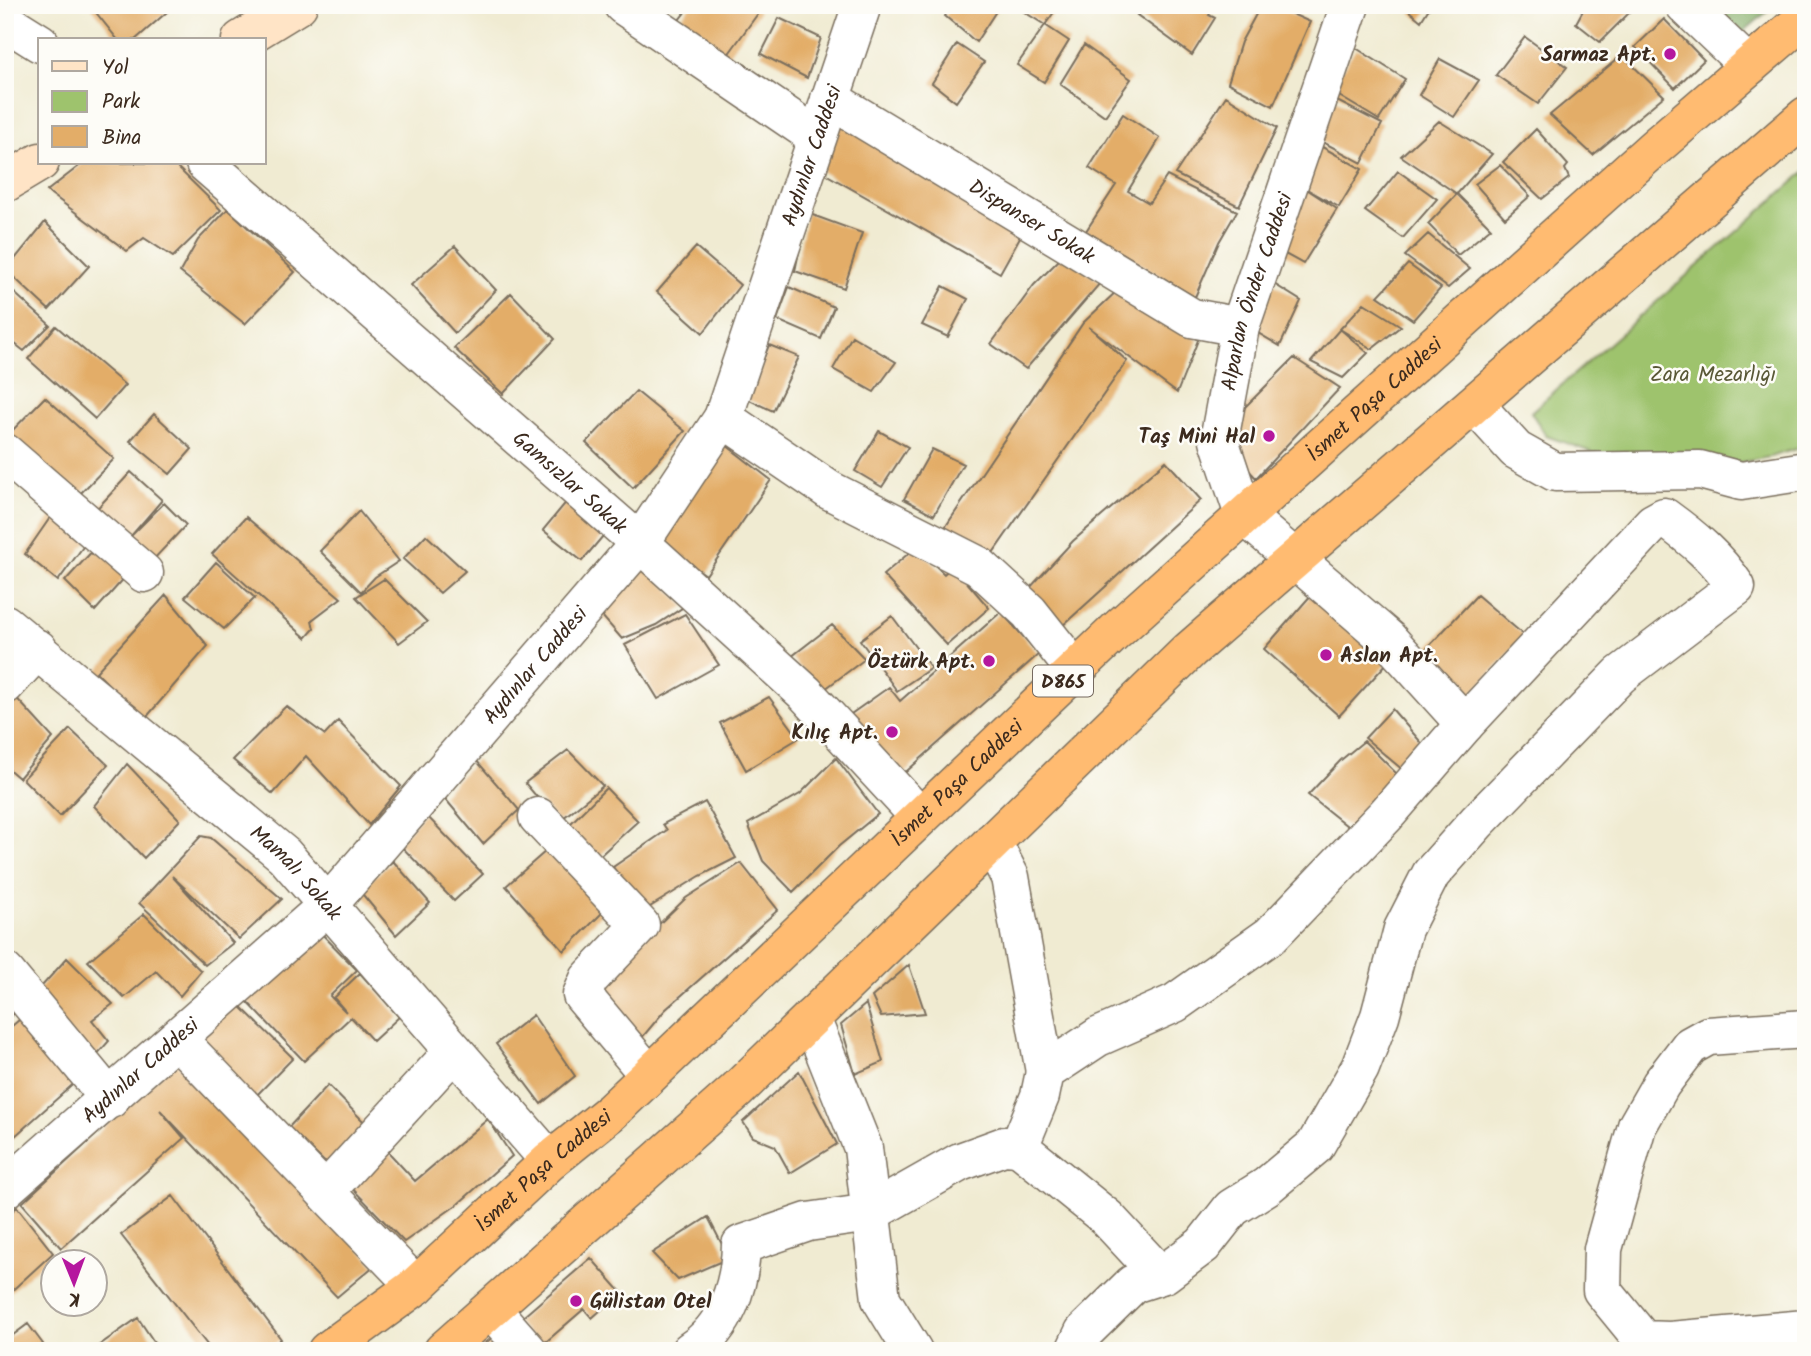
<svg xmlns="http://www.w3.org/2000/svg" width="1811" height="1356" font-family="Kalam,sans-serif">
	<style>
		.green { fill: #9ec36d; stroke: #6c7646; stroke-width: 2 }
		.forest { fill: #7ea960; stroke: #5c6a3f; stroke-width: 2 }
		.building { fill: #e3ad68 }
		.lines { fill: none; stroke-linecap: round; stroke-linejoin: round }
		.street-casing { stroke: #7a6e5d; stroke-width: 41 }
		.secondary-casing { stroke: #7a6e5d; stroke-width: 41 }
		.highway-casing { stroke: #7a6e5d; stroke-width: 41 }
		.street { stroke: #fff; stroke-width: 38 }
		.secondary { stroke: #ffe4c6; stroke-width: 38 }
		.highway { stroke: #ffbb71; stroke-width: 38 }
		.poi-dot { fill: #b5179e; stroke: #fdfcf7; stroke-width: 2.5 }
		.labels { text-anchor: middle; stroke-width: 5; stroke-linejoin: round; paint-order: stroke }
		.shield { fill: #fdfcf7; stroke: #75695f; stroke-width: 2 }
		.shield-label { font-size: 19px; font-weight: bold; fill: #3b2a1e }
		.poi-label { font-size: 21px; font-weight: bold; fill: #3b2a1e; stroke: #fdfcf7; text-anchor: end }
		.street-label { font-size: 21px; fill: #3b2a1e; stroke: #fdfcf7 }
		.park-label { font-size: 21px; fill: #595836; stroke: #fdfcf7 }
	</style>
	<rect width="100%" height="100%" fill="#fdfcf7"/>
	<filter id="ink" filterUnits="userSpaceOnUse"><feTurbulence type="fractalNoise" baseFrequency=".0143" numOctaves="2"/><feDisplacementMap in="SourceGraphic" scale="14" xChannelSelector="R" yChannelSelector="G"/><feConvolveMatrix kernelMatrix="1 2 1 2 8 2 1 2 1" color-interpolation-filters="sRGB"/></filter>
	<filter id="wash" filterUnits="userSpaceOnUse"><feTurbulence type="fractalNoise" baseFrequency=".00686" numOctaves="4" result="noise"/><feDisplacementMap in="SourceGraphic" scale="28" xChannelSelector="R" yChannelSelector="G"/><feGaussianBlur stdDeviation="1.57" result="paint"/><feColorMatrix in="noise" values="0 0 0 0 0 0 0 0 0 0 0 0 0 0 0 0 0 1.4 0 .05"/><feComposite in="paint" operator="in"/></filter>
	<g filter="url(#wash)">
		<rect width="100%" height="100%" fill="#f0ebd2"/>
		<!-- green -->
		<path class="green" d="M1806,171v275l-36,11 -70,13 -106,-17 -48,-17 -15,-24z"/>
		<!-- forest -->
		<path class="forest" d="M1708,5h67l-35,30z"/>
		<g id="blocks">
			<!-- building -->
			<path class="building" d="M90,5h85l-40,35h-17z
				M691,5h59l9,7 -34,47 -50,-34z
				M952,5h48l-24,37 -31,-26z
				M1013,5h46l-14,20z
				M1146,5h70l-7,10 6,3 -23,37 -55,-40z
				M1261,5h11l38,17 -37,84 -45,-23 13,-41z
				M1402,5h29l-10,16z
				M1586,5h51l-37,37 -24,-19z
				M779,18l42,20 -14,40 -46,-24z
				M1664,19l40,41 -29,28 -40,-41z
				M1045,25l24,16 -25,41 -27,-17z
				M1525,37l42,30 -29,37 -42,-29z
				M957,44l27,18 -28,40 -24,-19z
				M1084,45l47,34 -26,37 -45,-32z
				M1356,48l49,31 -26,41 -50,-30z
				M1622,55l42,41 -71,59 -43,-40z
				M1440,59l39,21 -25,37 -35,-22z
				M1226,96l51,32 -38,78 -64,-32z
				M1335,100l47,24 -20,39 -43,-23z
				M1123,114l37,24 -32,53 21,12 18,-27 70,35 -18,31 -24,55 -109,-66 30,-46 -27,-17z
				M834,119l191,109 -25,45 -178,-101z
				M1439,121l53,33 -35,40 -56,-38z
				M1536,129l32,36 -3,4 4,9 -27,21 -39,-37z
				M1315,143l47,26 -23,38 -34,-19 32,21 -34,55 -29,-16z
				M83,163h90l48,47 -48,47 -29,-19 -17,13 -80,-60z
				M1500,165l30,31 -25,22 -30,-34z
				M1398,171l39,28 -34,39 -38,-27z
				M1457,194l34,34 -33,27 -30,-31z
				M228,209l67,63 -50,52 -65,-52 18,-32z
				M807,213l55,20 -18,55 -49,-17z
				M45,222l44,44 -40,44 -43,-40z
				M1428,234l42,35 -22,19 -43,-32z
				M455,246l41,44 -41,43 -44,-48z
				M696,247l44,38 -37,48 -46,-41z
				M1064,255l37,27 -75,87 -35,-25 43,-59z
				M1408,264l33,24 -28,32 -35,-24z
				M1266,279l35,22 -21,45 -27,-16z
				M943,286l25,13 -20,38 -26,-12z
				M789,287l45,20 -13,32 -44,-19z
				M9,288l41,37 -26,26 -19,-15v-42z
				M1119,289l79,51 -21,53 -88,-66 38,34 -139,199 -44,-31 139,-206z
				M511,293l44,46 -52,55 -49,-46z
				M1364,303l37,23 -29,23 -32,-20 28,24 -25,25 -32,-16 29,-33z
				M56,326l69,59 -30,34 -67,-60z
				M852,336l44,26 -22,30 -41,-23z
				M769,345l30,12 -26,54 -26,-12z
				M1294,358l46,30 -84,90 -30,-33 19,-38z
				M636,391l49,40 -52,57 -47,-45z
				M45,397l69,62 -40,41 -69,-62z
				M154,414l38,35 -22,25 -40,-33z
				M879,431l29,16 -26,40 -27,-16z
				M722,442l49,38 -65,95 -51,-37z
				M932,449l31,15 -29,51 -30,-16z
				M1166,461l35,39 -140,127 -33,-37 45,-49z
				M131,472l31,28 -31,36 33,-33 22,22 -34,36 -60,-47z
				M568,500l35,36 -21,25 -39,-31z
				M359,511l40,50 -24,16 -14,15 -41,-41z
				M54,512l34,28 -30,41 -33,-27z
				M246,517l95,81 -29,22 2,9 -8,9 -94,-84z
				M426,535l39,36 -25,22 -37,-34z
				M96,547l31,28 -32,36 -30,-30z
				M916,547l28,27 9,-8 36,42 -42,37 -64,-70z
				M638,558l47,48 -29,19 -34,14 -27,-31z
				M216,562l39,36 -31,31 -39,-32z
				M384,579l43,43 -28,21 -43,-46z
				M1312,594l76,68 -49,54 -75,-67z
				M166,595l42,51 -64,74 -48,-48z
				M1477,595l48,41 -59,64 -47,-43z
				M1001,612l38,42 -140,124 -55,-59 45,-32 11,14z
				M685,614l34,51 -61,34 -33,-54z
				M892,616l39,52 -34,23 -37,-51z
				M832,625l33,34 -44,33 -30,-35z
				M11,692l42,46 -34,40 -14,-12v-67z
				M769,697l30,41 -53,32 -26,-47z
				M286,706l39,29 13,-14 63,65 -32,39 -63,-69 -33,38 -40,-34z
				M1392,709l34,39 -22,23 -39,-33z
				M70,729l38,36 -48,51 -37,-37z
				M1364,741l36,36 -44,56 -48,-38 33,-35z
				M568,750l35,36 -45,36 -33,-39z
				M836,758l42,56 -39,32 -46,46 -30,-31 -15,-37 52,-30z
				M476,760l43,50 -36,34 -41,-49z
				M127,764l53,56 -36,38 -50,-52z
				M606,788l32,33 -44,40 -29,-32z
				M705,802l31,56 -36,18 -55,34 -32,-43 54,-37 -4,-6z
				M424,813l59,61 -29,27 -56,-58z
				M201,836l10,2 71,61 -43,40 -67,-63 61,67 -28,22 -66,-62z
				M554,844l56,61 -46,46 -58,-65z
				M393,861l37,42 -34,32 -37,-45z
				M741,863l37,47 -113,100 -25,30 -49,-50 95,-92z
				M144,914l57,57 -21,25 -24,-25 -32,27 -36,-37z
				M315,927l42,43 -27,26 16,16 -12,-14 26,-25 39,44 -26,24 -22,-24 -47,44 -64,-67z
				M67,958l46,46 -21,16 17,21 -15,17 -61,-62z
				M909,965l16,48 -44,4 -9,-20z
				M5,990l14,19 -14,12z
				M233,999l60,59 -42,43 -62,-63z
				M866,1004l17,58 -28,12 -14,-49z
				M26,1014l52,66 -73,65v-113z
				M533,1015l42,61 -34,28 -45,-60z
				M175,1062l200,203 -38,32 -177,-187 24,28 -123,110 -39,-45z
				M799,1071l38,73 -47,29 -15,-27 -22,-9 -10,-15z
				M328,1085l42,43 -38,41 -44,-41z
				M488,1119l24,37 -54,48 -54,38 -59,-61 36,-37 34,37z
				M173,1196l108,143 -16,12h-53l-91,-116z
				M17,1207l36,46 -48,44v-80z
				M708,1217l21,41 -51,22 -26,-27z
				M591,1258l30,34 -29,26 -8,-9 -44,38 -23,-25z
				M138,1318l22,33h-69z
				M28,1324l15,20 -8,7h-30v-10z
				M499,1332l16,19h-39z"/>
		</g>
	</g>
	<g filter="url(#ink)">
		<use href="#blocks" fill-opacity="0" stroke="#7a6e5d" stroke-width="2"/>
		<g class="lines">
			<!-- street casing -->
			<g class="street-casing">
				<g id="street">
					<path d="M623,5l194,132"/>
					<path d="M1685,5l64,61"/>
					<path d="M5,21l35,22"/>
					<path id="s1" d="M830,99l362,219 48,9"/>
					<path id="s2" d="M205,163l435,380 165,150 115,124"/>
					<path d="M1475,405l41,45 39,22 145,-2 41,11 65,-10"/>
					<path d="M723,418l106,72 150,76 50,46 46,58"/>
					<path d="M5,453l139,120"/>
					<path id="s3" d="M5,624l279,231 266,306"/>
					<path d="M5,685l33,-36"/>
					<path d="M538,817l102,108 -51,54 -7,16 67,80"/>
					<path d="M992,842l18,35 35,195"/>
					<path d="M5,972l105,127"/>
					<path d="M811,1018l52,130 18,151 32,52"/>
					<path d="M1806,1029l-98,7 -18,10 -29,38 -24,42 -34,123 -1,41 41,50 27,1 136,-12"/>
					<path d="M177,1039l239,247"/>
					<path id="s4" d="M5,1189l323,-284 312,-362 83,-125 139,-413"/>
					<path d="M325,1192l129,-141"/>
					<path d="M1160,1275l-53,-57 -88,-71 21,-51 5,-24 53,-35 77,-34 96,-68 115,-120 79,-91"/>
					<path d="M491,1309l37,42"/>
					<path d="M690,1351c36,-23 50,-65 51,-106l67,-23 62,-9 90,-51 44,-16 15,1"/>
					<path id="s5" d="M1075,1351l9,-19 49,-48 31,-10 39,-29 29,-37 35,-22 48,-40 45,-78 20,-52 23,-87 28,-55 46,-52 143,-147 116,-88c-19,-29 -43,-49 -72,-70l-11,6 -188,201 -77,-85 -144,-124 -25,-75 21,-113 110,-322"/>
				</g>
			</g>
			<!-- secondary casing -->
			<g class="secondary-casing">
				<path id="secondary" d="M241,40l57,-35
					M5,183l35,-21"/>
			</g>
			<!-- highway casing -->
			<g class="highway-casing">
				<g id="highway">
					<path id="s6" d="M327,1351l89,-65 134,-125 61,-49 505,-481 538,-483 152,-131"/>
					<path d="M443,1351l293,-260 454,-441 616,-534"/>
				</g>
			</g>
			<!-- street -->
			<use href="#street" class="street"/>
			<!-- secondary -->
			<use href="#secondary" class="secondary"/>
			<!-- highway -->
			<use href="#highway" class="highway"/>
		</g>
	</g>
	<!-- markers -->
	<g class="poi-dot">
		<circle cx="1670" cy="54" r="7"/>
		<circle cx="1269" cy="436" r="7"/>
		<circle cx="1326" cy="655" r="7"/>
		<circle cx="989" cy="661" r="7"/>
		<circle cx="892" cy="732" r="7"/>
		<circle cx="576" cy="1301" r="7"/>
	</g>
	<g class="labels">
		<!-- shield labels -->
		<rect class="shield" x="1033" y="665.5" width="60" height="31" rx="5"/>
		<g class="shield-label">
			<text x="1063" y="688">D865</text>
		</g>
		<!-- poi labels -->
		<g class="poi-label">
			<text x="1656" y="61">Sarmaz Apt.</text>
			<text x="1255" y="443">Taş Mini Hal</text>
			<text x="1340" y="662" text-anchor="start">Aslan Apt.</text>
			<text x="975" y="668">Öztürk Apt.</text>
			<text x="878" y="739">Kılıç Apt.</text>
			<text x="590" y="1308" text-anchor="start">Gülistan Otel</text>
		</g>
		<!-- street labels -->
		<g class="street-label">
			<text dy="7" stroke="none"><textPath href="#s4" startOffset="1335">Aydınlar Caddesi</textPath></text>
			<text dy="7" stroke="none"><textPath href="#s1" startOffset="236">Dispanser Sokak</textPath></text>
			<text dy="7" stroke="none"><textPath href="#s5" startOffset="1965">Alparlan Önder Caddesi</textPath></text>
			<text dy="7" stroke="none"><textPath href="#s6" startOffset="1416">İsmet Paşa Caddesi</textPath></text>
			<text dy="7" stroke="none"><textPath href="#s2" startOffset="485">Gamsızlar Sokak</textPath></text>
			<text dy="7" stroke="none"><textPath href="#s4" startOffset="747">Aydınlar Caddesi</textPath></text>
			<text dy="7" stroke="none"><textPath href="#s6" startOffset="849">İsmet Paşa Caddesi</textPath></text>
			<text dy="7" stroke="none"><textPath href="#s3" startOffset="383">Mamalı Sokak</textPath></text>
			<text dy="7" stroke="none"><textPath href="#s4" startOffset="180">Aydınlar Caddesi</textPath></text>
			<text dy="7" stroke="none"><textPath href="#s6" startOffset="282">İsmet Paşa Caddesi</textPath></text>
		</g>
		<!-- park labels -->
		<g class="park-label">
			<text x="1713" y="381">Zara Mezarlığı</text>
		</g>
	</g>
	<!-- margin -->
	<rect width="1811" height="1356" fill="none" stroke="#fdfcf7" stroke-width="28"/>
	<!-- legend -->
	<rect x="38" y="38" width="228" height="126" fill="#fdfcf7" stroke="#afa8a0" stroke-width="2"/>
	<rect x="52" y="61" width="35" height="10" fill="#ffe4c6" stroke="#afa8a0" stroke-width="2"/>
	<text x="102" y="74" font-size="21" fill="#3b2a1e">Yol</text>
	<rect x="52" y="91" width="35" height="21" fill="#9ec36d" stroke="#afa8a0" stroke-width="2"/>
	<text x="102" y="108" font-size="21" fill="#3b2a1e">Park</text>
	<rect x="52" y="126" width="35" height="21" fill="#e3ad68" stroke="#afa8a0" stroke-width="2"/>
	<text x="102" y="144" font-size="21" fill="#3b2a1e">Bina</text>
	<!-- north arrow -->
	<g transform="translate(74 1283) rotate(179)"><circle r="33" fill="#fdfcf7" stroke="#afa8a0" stroke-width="2"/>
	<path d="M0-5L12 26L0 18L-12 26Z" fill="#b5179e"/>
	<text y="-10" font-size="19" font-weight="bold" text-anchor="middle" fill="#3b2a1e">K</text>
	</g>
</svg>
